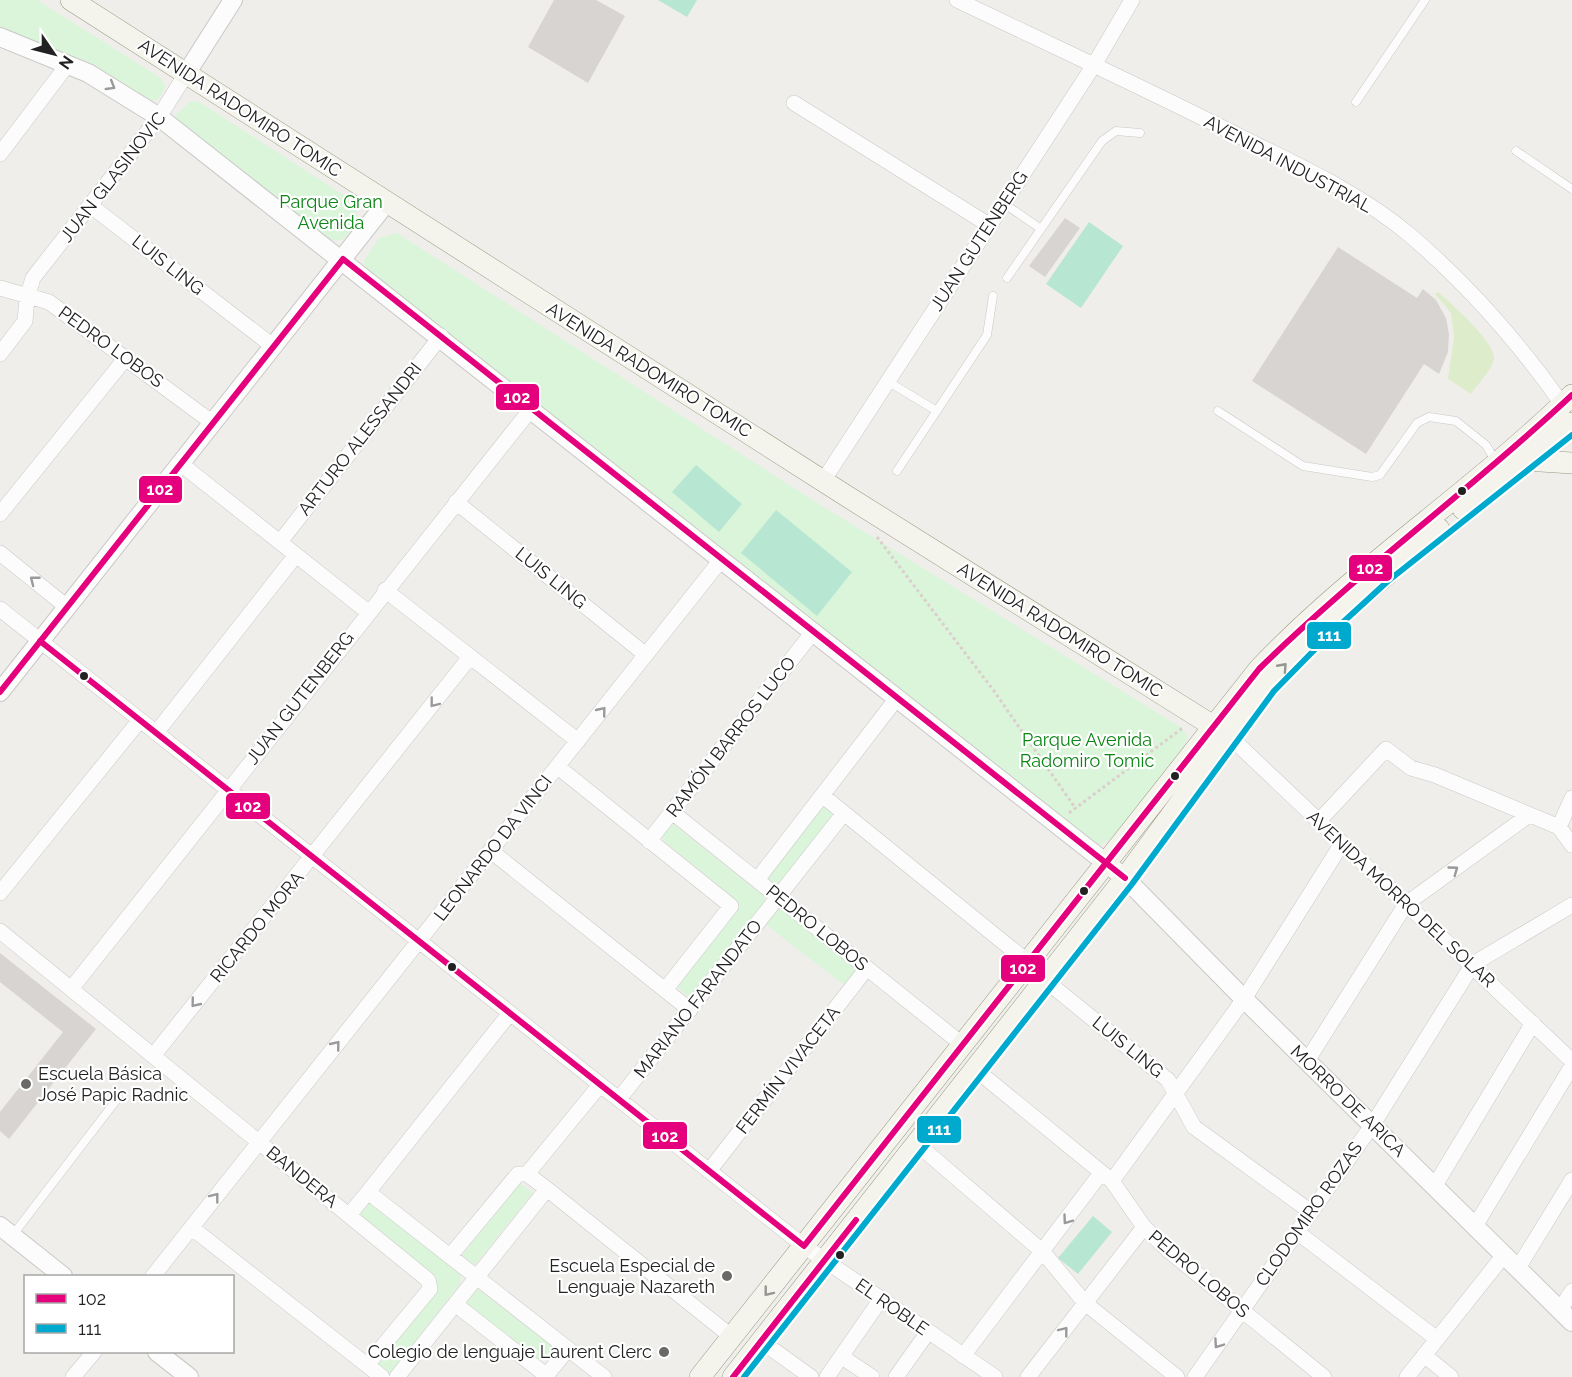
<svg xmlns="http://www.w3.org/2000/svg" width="1572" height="1377" font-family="Raleway,sans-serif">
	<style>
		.grass { fill: #ddeccb }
		.park { fill: #daf5da }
		.pitch { fill: #b7e6d2 }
		.building { fill: #d7d4d2 }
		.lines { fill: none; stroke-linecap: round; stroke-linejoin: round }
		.service-casing { stroke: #c9c8c7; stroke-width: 9 }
		.minor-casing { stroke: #c9c8c7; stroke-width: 16 }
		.tertiary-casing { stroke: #c9c8c7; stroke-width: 20 }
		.secondary-casing { stroke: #999a82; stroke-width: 22 }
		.path { stroke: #dccecd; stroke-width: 3; stroke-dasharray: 3 3; stroke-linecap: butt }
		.service { stroke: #fdfcfc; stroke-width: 8 }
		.minor { stroke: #fdfcfc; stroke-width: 15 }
		.tertiary { stroke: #fdfcfc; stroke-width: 18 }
		.secondary { stroke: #f4f4ed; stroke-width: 21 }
		.bus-1-casing { stroke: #fff; stroke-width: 10 }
		.bus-2-casing { stroke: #fff; stroke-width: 10 }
		.bus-1 { stroke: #e5007d; stroke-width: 6 }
		.bus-2 { stroke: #00a9ce; stroke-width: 6 }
		.oneway { stroke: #9a9a9a }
		.oneway2 { stroke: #969692 }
		.bus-dot { fill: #222; stroke: #fff; stroke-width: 2 }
		.poi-dot { fill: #6a6968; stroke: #fff; stroke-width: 2 }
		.labels { text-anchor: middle; stroke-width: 4.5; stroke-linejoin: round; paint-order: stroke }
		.street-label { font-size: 18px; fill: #222; stroke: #fff }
		.park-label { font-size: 18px; fill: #0c8416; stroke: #fff }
		.poi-label { font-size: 18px; fill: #222; stroke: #fff; text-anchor: end }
		.line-badge { stroke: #fff; stroke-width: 2 }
		.badge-label { font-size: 16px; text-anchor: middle; font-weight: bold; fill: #fff }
	</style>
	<rect width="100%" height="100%" fill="#f0eeeb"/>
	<!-- grass -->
	<path class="grass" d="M1438,292c12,10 59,52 56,67 -2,11 -17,26 -23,35l-23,-15 6,-42 -3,-24 -16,-19z"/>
	<!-- park -->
	<path class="park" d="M0,0h37l124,78 4,9 -6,12 -7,2 -63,-39 -89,-31z
		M198,101l150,97 8,12 1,12c-7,11 -12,21 -26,18l-154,-120 -1,-6 14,-12z
		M397,233l414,266 371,229 5,8 -1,7 -74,95 -12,7 -12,-5 -722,-570 -2,-9 15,-23z
		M823,805l14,10 -58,72 -13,-10z
		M672,823l93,74 -1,9 -69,88 -7,2 -10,-8 -1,-6 62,-75 -4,-8 -70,-57 -3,-7z
		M778,907l78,62 -12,16 -79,-61z
		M520,1183l13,10 -58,72 -13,-10z
		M368,1202l93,73 -1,9 -69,88 -7,3 -10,-8 61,-82 -77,-72z
		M474,1286l79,61 -13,16 -79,-61z"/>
	<!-- pitch -->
	<path class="pitch" d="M658,0h39l-10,17z
		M1089,222l34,24 -42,62 -35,-24z
		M696,465l46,39 -23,28 -47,-40z
		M776,510l76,62 -35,44 -76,-63z
		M1093,1216l19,16 -34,42 -20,-16z"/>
	<!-- building -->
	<path class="building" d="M554,0h42l29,16 -37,67 -60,-36z
		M1065,218l15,10 -35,49 -16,-11z
		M1338,247l79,51 6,-9 13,11 10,18 3,16 -1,18 -9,22 -15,-10 -58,90 -114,-73z
		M0,953l96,76 -87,110 -9,-8v-19l63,-80 -63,-50z"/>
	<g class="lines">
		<!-- service casing -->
		<g class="service-casing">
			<path id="service" d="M1356,102l69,-102
				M1516,151l56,38
				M1003,203l38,26
				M1007,278l95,-137 14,-10 24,2
				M887,381l50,30
				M1218,411l85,55 69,11 8,-2 37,-52 12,-6 27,4 30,24 10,17
				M897,471l90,-136 6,-39
				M12,1236l106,-138"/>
		</g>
		<!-- minor casing -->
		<g class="minor-casing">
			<path id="minor" d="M957,0c94,45 189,89 282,136 59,29 121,57 172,100 57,49 108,107 151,168
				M794,103l195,122
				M0,154l68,-90
				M91,206l183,141
				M0,288l49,14 164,121
				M0,354l25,-33 2,-23 6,-20 126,-161 27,-43
				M181,464l187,148
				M823,481l271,-416 38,-65
				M456,502l190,153
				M0,514l125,-155
				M280,542l161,-206
				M0,553l67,54
				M385,590l193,151
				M0,609l804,637 191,131
				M156,733l140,-178
				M1229,736l343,325
				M558,767l173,139 -66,84
				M823,796l206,167
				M672,812l291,233
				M1318,822l68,-73 25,19 24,7 124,52 13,18
				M1559,827l13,-29
				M649,841l164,-209
				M491,851l199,159
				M757,880l140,-182
				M0,893l140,-173
				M0,931l428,349 2,9 -63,76
				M1045,980l123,100 26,47 117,85
				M71,989l460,-580
				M153,1056l317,-399
				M1307,1061l99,-157 123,-89
				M975,1069l137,112 32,46 25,24 155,126
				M619,1099l225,-286
				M916,1143l127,109 42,51 92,74
				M709,1171l158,-203
				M1112,1181l132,-182 97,-154
				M1434,1187l99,-164
				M547,1189l185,148
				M368,1192l142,-179
				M349,1215l19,-23 236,185
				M1475,1226l97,-160
				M192,1228l190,149
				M1297,1232l140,107
				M450,1256l68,-82h9
				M1518,1268l54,-88
				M153,1276l568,-716
				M455,1304l92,72
				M1560,1310l12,-19
				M761,1341l50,36
				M1424,1355l27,22
				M963,1356l138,-183
				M842,1357l30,20
				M73,1377l21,-25
				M397,1377l150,-188 -20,-15 73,-89
				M545,1377l23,-28
				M827,1377l54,-78
				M896,1377l32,-45
				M1028,1377l116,-150
				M1195,1377l178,-253 100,-160 99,-59
				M1407,1377l97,-122"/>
		</g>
		<!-- tertiary casing -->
		<g class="tertiary-casing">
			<path id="tertiary" d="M0,37l88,36 71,44 966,761 119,121 328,323
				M186,74l47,-74
				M0,692l387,-490
				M0,1226l63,50
				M157,1352l32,25"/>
		</g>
		<!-- secondary casing -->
		<g class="secondary-casing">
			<path id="secondary" d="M71,0l774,495 384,241
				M1525,460l47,3
				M1463,509l109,-86
				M700,1377l559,-708c96,-101 214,-177 313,-274
				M733,1377l392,-499 142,-193 23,-26 149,-130"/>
		</g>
		<!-- path -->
		<path class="path" d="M877,537l117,154 82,118
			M1069,813l115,-86"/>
		<!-- service -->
		<use href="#service" class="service"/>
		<!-- minor -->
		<use href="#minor" class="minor"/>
		<!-- tertiary -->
		<use href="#tertiary" class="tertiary"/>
		<!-- secondary -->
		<use href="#secondary" class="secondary"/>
		<!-- bus-1 casing -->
		<g class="bus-1-casing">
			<path id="bus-1" d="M40,641l764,605 455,-577c99,-98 212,-179 313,-274
				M0,692l343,-433 782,619
				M733,1377l123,-157"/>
		</g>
		<!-- bus-2 casing -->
		<g class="bus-2-casing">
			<path id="bus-2" d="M744,1377l388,-493 142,-193 55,-56 59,-54 184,-146"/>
		</g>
		<!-- bus-1 -->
		<use href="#bus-1" class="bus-1"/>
		<!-- bus-2 -->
		<use href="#bus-2" class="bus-2"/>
	</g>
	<!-- one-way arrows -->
	<defs><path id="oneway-chevron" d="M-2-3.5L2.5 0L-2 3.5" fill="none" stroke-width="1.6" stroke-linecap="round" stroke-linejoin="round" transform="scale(1.5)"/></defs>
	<g class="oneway">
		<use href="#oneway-chevron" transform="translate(111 86) rotate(31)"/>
		<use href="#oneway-chevron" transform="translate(34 580) rotate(-142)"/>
		<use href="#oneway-chevron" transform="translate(434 703) rotate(128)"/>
		<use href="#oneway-chevron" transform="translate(602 711) rotate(-51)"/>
		<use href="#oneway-chevron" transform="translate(1454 870) rotate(-36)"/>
		<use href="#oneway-chevron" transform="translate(195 1003) rotate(129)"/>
		<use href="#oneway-chevron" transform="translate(336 1045) rotate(-51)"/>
		<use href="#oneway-chevron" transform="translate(215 1197) rotate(-52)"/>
		<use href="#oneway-chevron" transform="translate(1067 1220) rotate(126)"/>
		<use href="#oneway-chevron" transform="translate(1064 1331) rotate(-52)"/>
		<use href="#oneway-chevron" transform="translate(1218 1344) rotate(125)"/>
	</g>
	<g class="oneway2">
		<use href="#oneway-chevron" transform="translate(1283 667) rotate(-48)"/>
		<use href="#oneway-chevron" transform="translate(768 1292) rotate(128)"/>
	</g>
	<!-- markers -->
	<g class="bus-dot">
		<circle cx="1462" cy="491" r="5"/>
		<circle cx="84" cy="676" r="5"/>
		<circle cx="1175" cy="776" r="5"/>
		<circle cx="1084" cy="891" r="5"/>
		<circle cx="452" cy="967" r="5"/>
		<circle cx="840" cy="1255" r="5"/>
	</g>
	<g class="poi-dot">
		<circle cx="26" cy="1084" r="6"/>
		<circle cx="727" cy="1276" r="6"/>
		<circle cx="664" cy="1352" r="6"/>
	</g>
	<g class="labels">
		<!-- street labels -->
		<g class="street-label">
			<text transform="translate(240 108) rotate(33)" y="6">AVENIDA RADOMIRO TOMIC</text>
			<text transform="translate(1288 164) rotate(28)" y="6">AVENIDA INDUSTRIAL</text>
			<text transform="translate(113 177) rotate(-52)" y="6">JUAN GLASINOVIC</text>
			<text transform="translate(979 241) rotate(-57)" y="6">JUAN GUTENBERG</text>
			<text transform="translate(168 265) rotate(38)" y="6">LUIS LING</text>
			<text transform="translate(111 347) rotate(36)" y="6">PEDRO LOBOS</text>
			<text transform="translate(649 370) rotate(32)" y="6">AVENIDA RADOMIRO TOMIC</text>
			<text transform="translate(360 439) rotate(-52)" y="6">ARTURO ALESSANDRI</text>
			<text transform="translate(551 578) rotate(39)" y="6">LUIS LING</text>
			<text transform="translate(1060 630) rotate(32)" y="6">AVENIDA RADOMIRO TOMIC</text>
			<text transform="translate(300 698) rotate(-52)" y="6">JUAN GUTENBERG</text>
			<text transform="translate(731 737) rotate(-52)" y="6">RAMÓN BARROS LUCO</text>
			<text transform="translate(493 848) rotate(-52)" y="6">LEONARDO DA VINCI</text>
			<text transform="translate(1401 899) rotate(43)" y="6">AVENIDA MORRO DEL SOLAR</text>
			<text transform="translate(257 927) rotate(-51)" y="6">RICARDO MORA</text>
			<text transform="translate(817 928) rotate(39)" y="6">PEDRO LOBOS</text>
			<text transform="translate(698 999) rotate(-52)" y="6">MARIANO FARANDATO</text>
			<text transform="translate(1128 1047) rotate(39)" y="6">LUIS LING</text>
			<text transform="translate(788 1070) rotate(-52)" y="6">FERMÍN VIVACETA</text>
			<text transform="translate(1348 1101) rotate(44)" y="6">MORRO DE ARICA</text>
			<text transform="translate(302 1177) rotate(39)" y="6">BANDERA</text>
			<text transform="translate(1309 1214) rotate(-55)" y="6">CLODOMIRO ROZAS</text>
			<text transform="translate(1199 1274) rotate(40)" y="6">PEDRO LOBOS</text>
			<text transform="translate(892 1307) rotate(35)" y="6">EL ROBLE</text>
		</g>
		<!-- park labels -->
		<g class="park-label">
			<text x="331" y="208">Parque Gran<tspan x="331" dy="21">Avenida</tspan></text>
			<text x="1087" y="746">Parque Avenida<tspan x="1087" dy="21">Radomiro Tomic</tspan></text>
		</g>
		<!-- poi labels -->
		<g class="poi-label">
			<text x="38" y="1080" text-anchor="start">Escuela Básica<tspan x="38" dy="21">José Papic Radnic</tspan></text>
			<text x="715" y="1272">Escuela Especial de<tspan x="715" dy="21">Lenguaje Nazareth</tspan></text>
			<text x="652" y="1358">Colegio de lenguaje Laurent Clerc</text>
		</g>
	</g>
	<g class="line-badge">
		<rect x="495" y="383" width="45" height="28" rx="6" fill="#e5007d"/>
		<rect x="138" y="475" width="45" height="29" rx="6" fill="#e5007d"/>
		<rect x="1348" y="554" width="45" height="28" rx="6" fill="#e5007d"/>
		<rect x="1306" y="621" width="46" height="29" rx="6" fill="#00a9ce"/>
		<rect x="225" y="792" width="46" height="28" rx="6" fill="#e5007d"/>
		<rect x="1000" y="954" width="46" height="29" rx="6" fill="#e5007d"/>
		<rect x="916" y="1115" width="46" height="29" rx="6" fill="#00a9ce"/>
		<rect x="642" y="1121" width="46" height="29" rx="6" fill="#e5007d"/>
	</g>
	<g class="badge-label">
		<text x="517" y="403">102</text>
		<text x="160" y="495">102</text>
		<text x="1370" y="574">102</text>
		<text x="1329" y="641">111</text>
		<text x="248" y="812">102</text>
		<text x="1023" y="974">102</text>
		<text x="939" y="1135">111</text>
		<text x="665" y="1142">102</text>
	</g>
	<!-- legend -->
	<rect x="24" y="1275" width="210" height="78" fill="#ffffff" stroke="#a7a7a7" stroke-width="1.5"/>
	<rect x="36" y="1294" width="30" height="9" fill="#e5007d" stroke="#a7a7a7" stroke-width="1.5"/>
	<text x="78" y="1305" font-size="18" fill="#222222">102</text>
	<rect x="36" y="1324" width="30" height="9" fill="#00a9ce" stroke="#a7a7a7" stroke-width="1.5"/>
	<text x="78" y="1335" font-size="18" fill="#222222">111</text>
	<!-- north arrow -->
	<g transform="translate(54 54) rotate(125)" stroke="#ffffff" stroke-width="4.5" paint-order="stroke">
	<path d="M0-4.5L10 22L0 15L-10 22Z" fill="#222222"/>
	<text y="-9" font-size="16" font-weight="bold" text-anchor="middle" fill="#222222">N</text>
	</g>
</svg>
